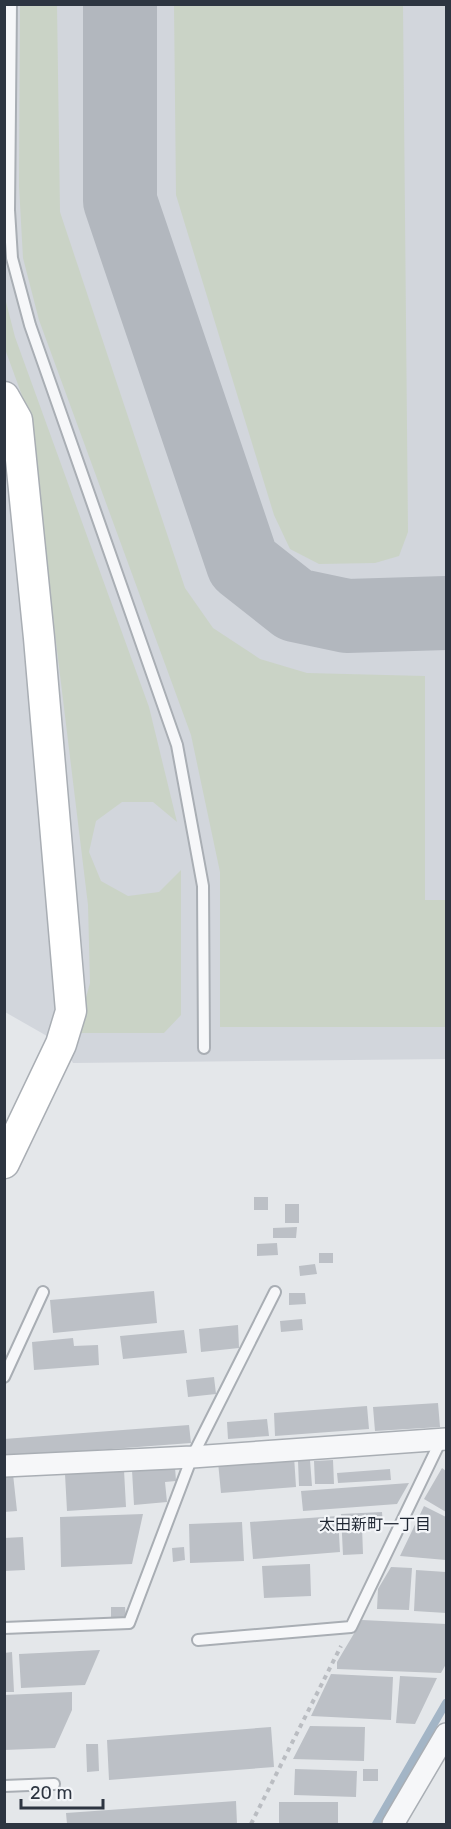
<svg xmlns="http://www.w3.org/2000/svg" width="451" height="1829" font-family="Rubik,'Noto Sans JP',sans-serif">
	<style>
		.built { fill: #d2d6dc }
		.green { fill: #cad3c6 }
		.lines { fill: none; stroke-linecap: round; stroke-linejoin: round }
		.stream { stroke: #a3b5c6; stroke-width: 8 }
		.taxiway { stroke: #b2b7be; stroke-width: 74 }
		.building { fill: #bcc0c6 }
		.lane-casing { stroke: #a9aeb4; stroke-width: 14 }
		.street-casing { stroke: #a9aeb4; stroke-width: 24 }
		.secondary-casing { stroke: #a9aeb4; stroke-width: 33 }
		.path { stroke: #babdc2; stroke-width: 4; stroke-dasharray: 4.5 4.5; stroke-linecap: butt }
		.lane { stroke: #f6f7f9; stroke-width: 10 }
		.street { stroke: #f6f7f9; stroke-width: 21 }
		.secondary { stroke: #fff; stroke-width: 30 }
		.labels { text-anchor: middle; stroke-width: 4.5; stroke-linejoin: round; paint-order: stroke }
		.neighbourhood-label { font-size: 16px; fill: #1f2632; stroke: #f3f5f8 }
	</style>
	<rect width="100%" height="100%" fill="#e4e7ea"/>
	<!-- built -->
	<path class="built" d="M5,5h441v1054l-373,4 -12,-19 -56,-32z"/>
	<!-- green -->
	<path class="green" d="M20,5h37l3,207 125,376 28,40 47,31 47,14 118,3v224h21v127h-226v-155l-29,-137 -152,-415 -16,-62 -4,-72z
		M174,5h229l5,527 -9,24 -24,7 -56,1 -29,-15 -16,-34 -98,-320z
		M4,294l11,43 134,370 28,115 -24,-20h-31l-26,19 -7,31 12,29 27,15 31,-4 22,-22v145l-17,18h-88l14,-50 -2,-78 -60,-493 -23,-63z"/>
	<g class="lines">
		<!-- stream -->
		<path class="stream" d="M376,1824l70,-121"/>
		<!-- taxiway -->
		<path class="taxiway" d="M120,4v197l123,363 52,41 52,11 99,-3"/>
	</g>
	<!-- building -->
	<path class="building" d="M254,1197h14v13h-14z
		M285,1204h14v19h-14z
		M297,1227l-1,11h-23v-10z
		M277,1243l1,12 -21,1v-12z
		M319,1253h14v10h-14z
		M315,1264l2,10 -17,2 -1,-10z
		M154,1291l3,32 -104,10 -3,-33z
		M289,1293h16l1,11 -17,1z
		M302,1319l1,11 -22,2 -1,-11z
		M238,1325l1,23 -38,4 -2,-23z
		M184,1330l3,23 -64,6 -3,-23z
		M73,1338l1,8 24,-1 1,20 -65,5 -2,-28z
		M214,1377l2,17 -28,3 -2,-17z
		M438,1403l2,24 -65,4 -2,-24z
		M367,1406l2,23 -94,7 -1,-23z
		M267,1419l2,17 -41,3 -1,-17z
		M189,1425l2,18 -187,14v-18z
		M294,1456l2,31 -75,6 -3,-31z
		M310,1460l2,26h-13l-1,-25z
		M333,1460l1,24h-19l-1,-23z
		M175,1467l1,14 -11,1 2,20 -33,3 -2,-35z
		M442,1468l4,3v41l-22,-13z
		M390,1469l1,11 -53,3 -1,-10z
		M124,1470l2,37 -59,4 -2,-37z
		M13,1474l4,37 -13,1v-37z
		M409,1483l-12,21 -94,7 -2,-20z
		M424,1506l22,11v43l-46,-4z
		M382,1512l1,13 -21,1 1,28 -20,1 -2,-41z
		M143,1514l-11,50 -71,3 -1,-50z
		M338,1516l2,36 -87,7 -3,-37z
		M242,1522l2,39 -54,2 -1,-39z
		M23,1537l2,33 -21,1v-33z
		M184,1547l1,13 -12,2 -1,-14z
		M310,1564l1,32 -47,2 -2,-32z
		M391,1567l21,1 -3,42 -32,-1 1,-20z
		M416,1570l30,2v41l-32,-2z
		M111,1607h14l1,10h-15z
		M362,1620l84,4v40l-5,9 -104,-4v-7z
		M100,1650l-15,35 -64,3 -2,-34z
		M12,1652l2,40h-10v-39z
		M331,1674l62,3 -2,43 -80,-4z
		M400,1676l37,2 -22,46 -19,-1z
		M72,1692v18l-17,38 -51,2v-55z
		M310,1726l55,1 -1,34 -71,-2z
		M271,1727l3,40 -165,13 -2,-40z
		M86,1744h12l1,27 -12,1z
		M295,1769l62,2 -1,26 -62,-2z
		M363,1769h15v12h-15z
		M236,1801l1,23h-170l-1,-11z
		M279,1802h59v22h-59z"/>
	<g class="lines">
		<!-- lane casing -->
		<g class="lane-casing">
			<path id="lane" d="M11,4l-2,206 3,48 18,67 147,420 26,141 1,162
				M4,1377l39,-85
				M4,1628l125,-5 63,-166 83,-165
				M198,1640l153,-13 90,-187
				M4,1786l50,-2"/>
		</g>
		<!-- street casing -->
		<g class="street-casing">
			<path id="street" d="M4,1466l188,-9 254,-18
				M393,1824l53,-90"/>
		</g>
		<!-- secondary casing -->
		<g class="secondary-casing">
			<path id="secondary" d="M4,397l13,23 22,218 32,373 -10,33 -57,119"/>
		</g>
		<!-- path -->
		<path class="path" d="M251,1824l90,-178"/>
		<!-- lane -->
		<use href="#lane" class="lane"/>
		<!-- street -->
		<use href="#street" class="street"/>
		<!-- secondary -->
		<use href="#secondary" class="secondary"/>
	</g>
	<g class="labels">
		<!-- neighbourhood labels -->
		<g class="neighbourhood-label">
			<text x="375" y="1530">太田新町一丁目</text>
		</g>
	</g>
	<!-- border -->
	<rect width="451" height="1829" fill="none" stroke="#2d3541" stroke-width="12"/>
	<!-- scale -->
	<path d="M21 1799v9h82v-9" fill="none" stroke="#2d3541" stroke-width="3"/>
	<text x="30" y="1799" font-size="18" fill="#2d3541" stroke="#f3f5f8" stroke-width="4.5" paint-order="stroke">20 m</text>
</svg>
